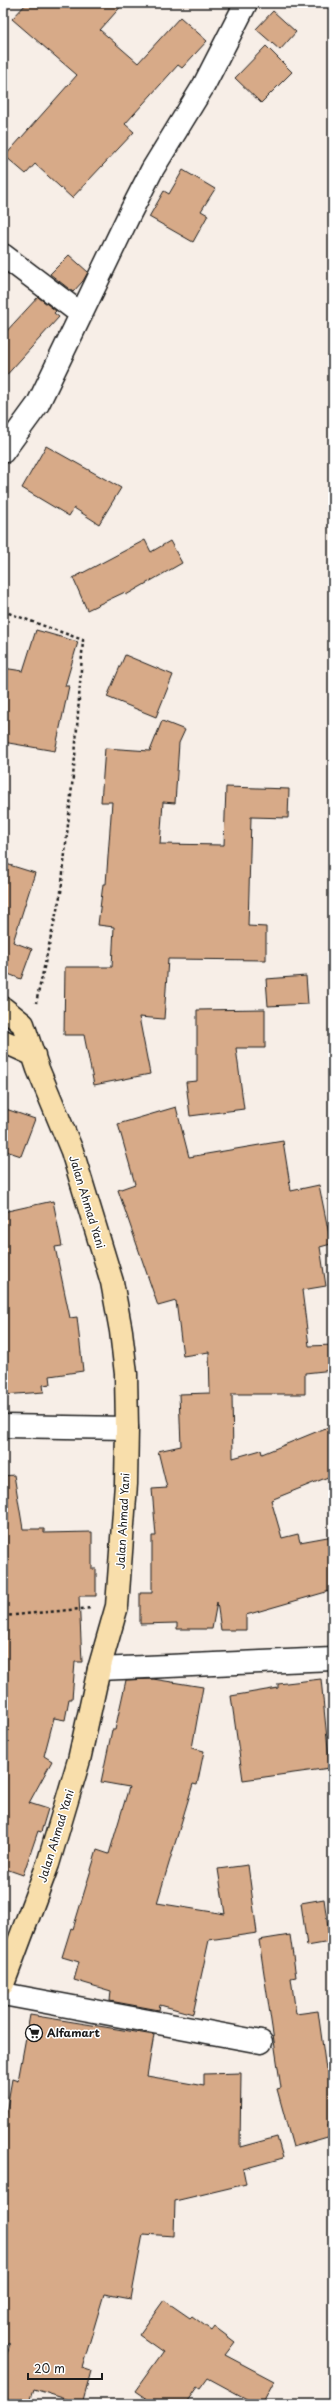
<svg xmlns="http://www.w3.org/2000/svg" width="336" height="2407" font-family="'Playpen Sans',sans-serif">
	<style>
		.building { fill: #d7aa88; stroke: #1c1c1c }
		.lines { fill: none; stroke-linecap: round; stroke-linejoin: round }
		.minor-casing { stroke: #1c1c1c; stroke-width: 25 }
		.highway-casing { stroke: #1c1c1c; stroke-width: 25 }
		.path { stroke: #1c1c1c; stroke-width: 2.5; stroke-dasharray: 3 3; stroke-linecap: butt }
		.minor { stroke: #fff; stroke-width: 22 }
		.highway { stroke: #f8deab; stroke-width: 22 }
		.labels { text-anchor: middle; stroke-width: 3; stroke-linejoin: round; paint-order: stroke }
		.street-label { font-size: 11px; fill: #1c1c1c; stroke: #fff }
		.poi-label { font-size: 11px; font-weight: bold; fill: #1c1c1c; stroke: #fff; text-anchor: start }
	</style>
	<rect width="100%" height="100%" fill="#f7eee7"/>
	<filter id="ink" filterUnits="userSpaceOnUse"><feTurbulence type="fractalNoise" baseFrequency=".025" numOctaves="2"/><feDisplacementMap in="SourceGraphic" scale="8" xChannelSelector="R" yChannelSelector="G"/><feConvolveMatrix kernelMatrix="1 2 1 2 8 2 1 2 1" color-interpolation-filters="sRGB"/></filter>
	<g filter="url(#ink)">
		<!-- building -->
		<path class="building" d="M27,3h97l-24,27 38,33 42,-46 27,24 -25,27 -4,-3 -53,59 9,8 -62,66 -37,-34 -9,10 -21,-18 72,-81 -65,-56z
			M273,11l23,21 -16,18 -24,-21z
			M266,46l26,26 -31,31 -26,-25z
			M183,170l32,19 -14,22 7,4 -15,27 -44,-25 15,-26 5,3z
			M69,255l19,17 -5,9 -10,11 -23,-18z
			M38,297l18,14 -2,2 5,4 -56,62v-44z
			M46,446l75,42 -22,36 -25,-16 -5,8 -47,-28z
			M145,540l6,12 19,-11 12,22 -56,32 -1,-3 -38,18 -14,-32z
			M36,630l42,12 -13,44h4l-14,65 -52,-9v-74l20,3z
			M125,655l48,20 -17,42 -49,-20z
			M162,721l23,9 -6,13 -4,60 -12,-1 -3,42 64,1 2,-58 63,2 -1,29 -37,-1 -3,109 18,1v33l-98,-1 -4,60 -25,-2 11,57 -56,11 -10,-50h-20l1,-68h47l2,-40 -16,-2 5,-41h3l6,-82h-11l4,-54 45,3z
			M3,863l32,10 -22,69 19,7 -11,30 -18,-7z
			M306,976l2,28 -40,2 -2,-27z
			M265,1009v39h-29l8,61 -54,7 -4,-34 11,-1v-71z
			M176,1107l13,50 94,-16 8,50 28,-6 12,59 -11,3 6,39 -24,4 7,56 24,-1v25l-28,3v21h-73l1,64 28,-8 1,4 71,-29v50l-62,25 11,38 16,-4 2,8 33,-6v54l-87,25v15h-25l-4,-28 -5,27h-35v-6l-37,1v-31h12v-57h4l-4,-47 15,-1 -9,-37 23,-5 -2,-52 31,-1 -1,-41 -26,4 -7,-55 -18,5 -40,-116 17,-6 -17,-60z
			M3,1108l32,11 -14,37 -18,-6z
			M53,1201l9,45 -7,1 15,71 7,-1 6,54 -33,5 1,8 -8,1 1,7 -41,3v-183z
			M14,1475l9,54h21v4l48,-1v37h4v27h-17l3,66h-7l-3,37h-3l-4,21 -11,-2 -10,38 8,5 -23,42 19,6 -7,23 -3,-1 -15,44 -20,-7v-392z
			M153,1679l50,8 -11,61 12,3 -7,34 -4,-1 -36,119 68,11 -7,-45 30,-4 9,68 -48,7 -16,74 -33,-9 -1,5 -49,-9 1,-10 -37,-11 5,-18 -17,-5 9,-29 2,1 24,-79 12,4 20,-67 -28,-5 11,-52h3l11,-50z
			M321,1679l9,89 -87,12 -12,-84 47,-8v-4z
			M324,1899l6,43 -23,4 -6,-43z
			M290,1935l6,42 -5,1 5,36 22,-3 8,59 7,-2v55l-5,2 3,11 -38,11 -16,-58 4,-1 -22,-148z
			M30,2015l124,20 -7,41 57,10v-12l37,-1 -1,74 37,-10 6,21 -40,11 3,15 -71,17 -1,35 -31,-2 -12,65 -27,-5 -22,74 9,3 -9,33 -48,-15 -5,15h-13l-13,-4v-34l7,-22 -7,-2v-211l9,-52 6,2z
			M164,2300l26,18 2,-2 20,15 3,-4 20,15 -10,13 49,26 -12,23h-6l-48,-26 -8,11 -3,-2 -12,17h-31l-19,-13 28,-39 -24,-17z"/>
		<g class="lines">
			<!-- minor casing -->
			<g class="minor-casing">
				<path id="minor" d="M3,255l78,59
					M3,452l35,-48 92,-191 22,-43 52,-85 42,-82
					M3,1426l124,2
					M99,1669l234,-10
					M3,1994l258,48"/>
			</g>
			<!-- highway casing -->
			<g class="highway-casing">
				<path id="highway" d="M3,1008l20,16 15,45 34,82 40,131 9,49 5,43 1,54 -1,56 -9,122 -18,63 -20,91 -31,104 -45,120
					M3,1041l31,14"/>
			</g>
			<!-- path -->
			<path class="path" d="M3,611l80,29 -8,117 -14,135 -25,111
				M3,1616l89,-8"/>
			<!-- minor -->
			<use href="#minor" class="minor"/>
			<!-- highway -->
			<use href="#highway" class="highway"/>
		</g>
	</g>
	<!-- icons -->
	<defs>
		<g id="supermarket-ring" transform="scale(0.9)"><circle r="9.5" fill="#fff" stroke="#1c1c1c" stroke-width="1.5"/><path d="M-6-5.5h2.5l.6 2H6L4.5 2H-2.5L-4.4-4H-6ZM-1.5 3.2a1.3 1.3 0 1 0 .1 0ZM3 3.2a1.3 1.3 0 1 0 .1 0Z" fill="#1c1c1c"/></g>
	</defs>
	<g fill-rule="evenodd">
		<use href="#supermarket-ring" x="34" y="2033"/>
	</g>
	<g class="labels">
		<!-- street labels -->
		<g class="street-label">
			<text transform="translate(87 1202) rotate(73)" y="4">Jalan Ahmad Yani</text>
			<text transform="translate(123 1521) rotate(-87)" y="4">Jalan Ahmad Yani</text>
			<text transform="translate(56 1836) rotate(-73)" y="4">Jalan Ahmad Yani</text>
		</g>
		<!-- poi labels -->
		<g class="poi-label">
			<text x="47" y="2037">Alfamart</text>
		</g>
	</g>
	<!-- margin -->
	<rect width="336" height="2407" fill="none" stroke="#fff" stroke-width="16"/>
	<rect x="8" y="8" width="320" height="2391" fill="none" stroke="#1c1c1c" stroke-width="1.5" filter="url(#ink)"/>
	<!-- scale -->
	<path d="M28 2373v6h74v-6" fill="none" stroke="#1c1c1c" stroke-width="2"/>
	<text x="34" y="2373" font-size="12" fill="#1c1c1c" stroke="#ffffff" stroke-width="3" paint-order="stroke">20 m</text>
</svg>
